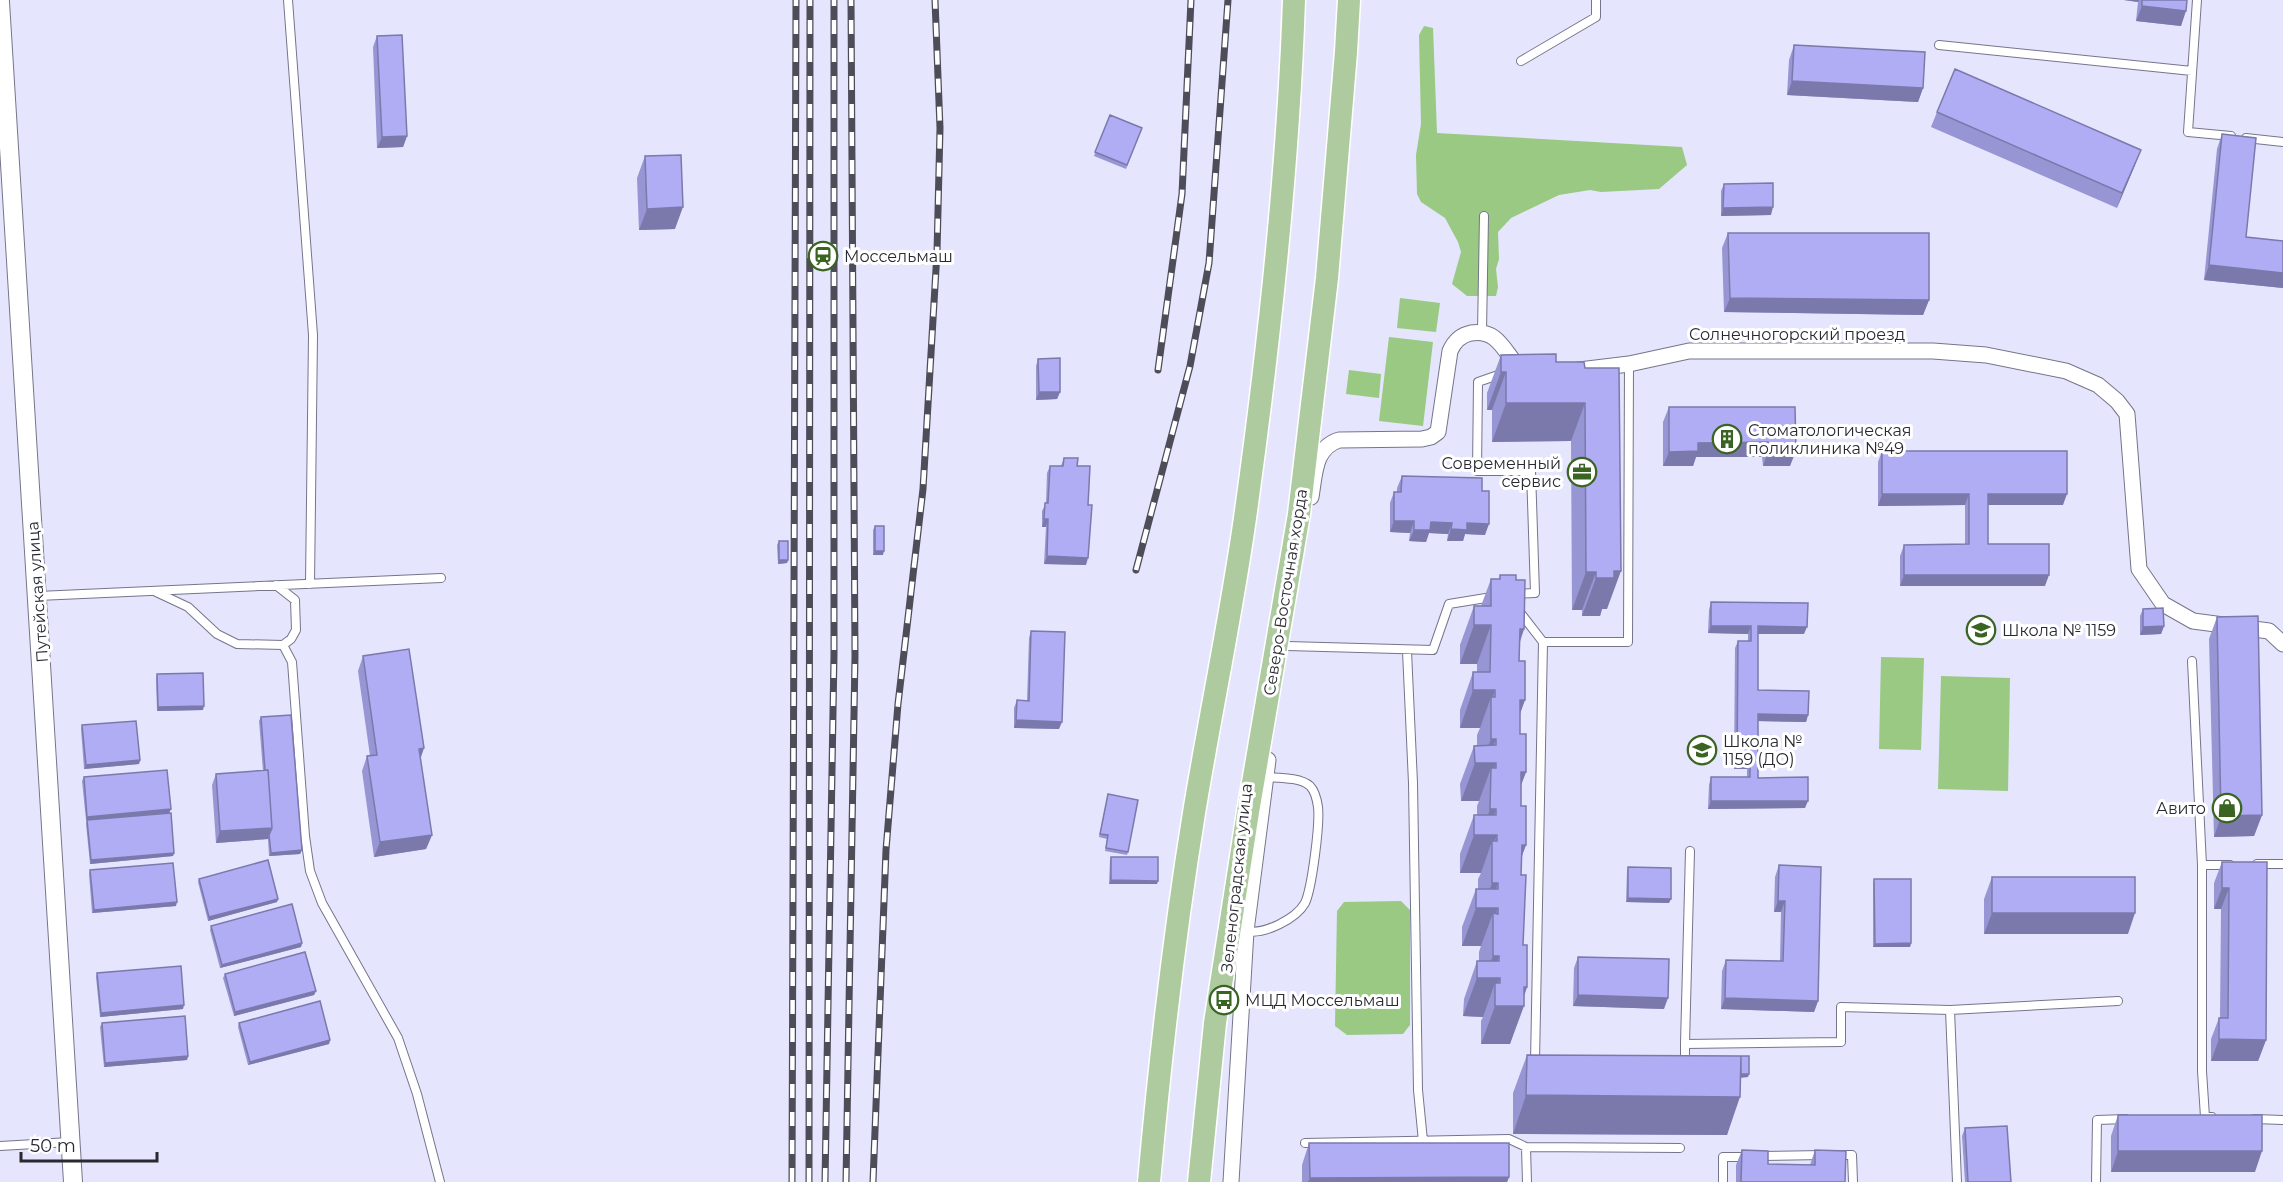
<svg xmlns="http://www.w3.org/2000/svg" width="2283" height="1182" font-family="Montserrat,sans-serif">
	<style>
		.green { fill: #99c982 }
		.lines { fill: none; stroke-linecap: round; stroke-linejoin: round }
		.service-casing { stroke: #75758a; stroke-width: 10 }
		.minor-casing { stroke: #75758a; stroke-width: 17 }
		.tertiary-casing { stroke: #75758a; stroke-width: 20 }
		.primary-casing { stroke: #fff; stroke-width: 25 }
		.service { stroke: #fff; stroke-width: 8 }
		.minor { stroke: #fff; stroke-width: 15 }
		.tertiary { stroke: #fff; stroke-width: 18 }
		.primary { stroke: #adcb9e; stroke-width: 22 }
		.rail-casing { stroke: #4d4d59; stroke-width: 7 }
		.rail { stroke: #fff; stroke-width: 4.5; stroke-dasharray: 14; stroke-linecap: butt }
		.wall { fill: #9795d3 }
		.shaded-wall { fill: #7b79ac }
		.building { fill: #b0adf5; stroke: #7b79ac; stroke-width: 1.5 }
		.labels { text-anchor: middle; stroke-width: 6; stroke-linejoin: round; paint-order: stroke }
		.poi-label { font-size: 16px; fill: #292932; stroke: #fff; text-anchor: start }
		.street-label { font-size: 16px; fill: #292932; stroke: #fff }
	</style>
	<rect width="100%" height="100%" fill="#e5e5fd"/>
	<!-- green -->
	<path class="green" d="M1424,26l9,2 4,105 245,14 5,18 -28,24 -58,3 -11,-2 -31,5 -48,23 -13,14 1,27 -3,10 2,18 -2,9h-29l-15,-12 9,-32 -3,-10 -13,-24 -24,-16 -4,-8 -1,-39 5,-31 -2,-89z
		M1400,298l40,5 -4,29 -39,-4z
		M1389,337l44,5 -10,84 -44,-5z
		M1349,370l32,4 -2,24 -33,-4z
		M1881,657l43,1 -3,92 -42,-1z
		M1941,676l69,2 -2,113 -70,-2z
		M1401,901l9,9v115l-7,9 -56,1 -12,-9 2,-115 7,-9z"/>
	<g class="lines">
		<!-- service casing -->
		<g class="service-casing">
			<path id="service" d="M288,0l25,335 -3,249
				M2197,0l-9,132 43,4
				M1939,45l253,26
				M1521,61l75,-44v-17
				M2246,138l37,4
				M1482,332l2,-116
				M1501,374l-23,8 -1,89h54l4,122 -19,1
				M156,592l32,15 29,27 20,10 46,1 8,-6 5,-9 -1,-30 -19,-15
				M38,596l403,-18
				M1519,611l24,31 -8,420
				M1543,642h85l1,-278
				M283,645l9,17 13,174 5,35 12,32 76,135 19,56 23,88
				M1287,646l146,4 16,-46 43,-7
				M1407,651l6,132 5,307 5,51
				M2192,661l10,204v206l3,46h7
				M2257,864h26
				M2202,865h28
				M1246,931c18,4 50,-12 59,-28 7,-15 15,-79 13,-96 -1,-7 -3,-16 -8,-21 -10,-9 -32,-8 -45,-9
				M1950,1010l168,-9
				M1685,1044l5,-193
				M1685,1064v-20l156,-2v-35l109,3 7,172
				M2254,1119l29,1
				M1305,1143l204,-4 17,8 154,1
				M0,1146l70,-4
				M1526,1147l1,35
				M1838,1155h14l1,27
				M1760,1156l63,-1
				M1723,1182v-25h25
				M2096,1182l1,-62 29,-1"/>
		</g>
		<!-- minor casing -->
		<g class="minor-casing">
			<path id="minor" d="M1571,371l58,-7 60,-13h244l53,4 80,16 32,14 19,16 10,13 12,155 24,35 30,17 76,10 14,13
				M1311,497c4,-23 3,-49 28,-57l83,-1 9,-2 7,-5 12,-81c4,-9 11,-16 21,-18 29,-5 34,23 51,37
				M1231,1182l15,-251 22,-171"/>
		</g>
		<!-- tertiary casing -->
		<g class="tertiary-casing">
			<path id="tertiary" d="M0,2l73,1180"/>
		</g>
		<!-- primary casing -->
		<g class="primary-casing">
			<path id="primary" d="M1149,1182c11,-123 25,-246 45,-369 16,-98 37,-196 51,-295 24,-171 43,-345 49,-518
				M1199,1182l16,-159 33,-211 51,-298 28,-236 19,-226 3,-52"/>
		</g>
		<!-- service -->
		<use href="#service" class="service"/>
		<!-- minor -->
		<use href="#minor" class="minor"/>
		<!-- tertiary -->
		<use href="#tertiary" class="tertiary"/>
		<!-- primary -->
		<use href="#primary" class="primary"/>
		<!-- rail casing -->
		<g class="rail-casing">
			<path id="rail" d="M1158,370l24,-176 9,-194
				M1136,570l54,-204 19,-103 19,-263
				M792,1182l4,-1182
				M809,1182l1,-1182
				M825,1182l9,-528v-654
				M846,1182l9,-526 -4,-656
				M873,1182l13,-332 12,-146 25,-215 14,-237 3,-124 -5,-128"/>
		</g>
		<!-- rail -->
		<use href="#rail" class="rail"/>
	</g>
	<!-- wall -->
	<path class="wall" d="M2124,0h63l-6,26 -45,-5 2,-19z
		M377,36l30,100 -4,11 -26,1 -4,-101z
		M1794,45l129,43 -5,14 -131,-7 2,-35z
		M1937,112l198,53 -18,43 -186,-81z
		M1110,115l32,13 -16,41 -32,-13z
		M2222,134l24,103 37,4v47l-79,-8 13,-131z
		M645,156l30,73 -36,1 -2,-52z
		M1724,184l47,31 -50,1v-25z
		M1728,233l201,67 -6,15 -199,-3 -2,-64z
		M1501,355l55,7 29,6 22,241h-5l-2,7h-18v-6h-10l-1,-169 -79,1v-32h-5v-17z
		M1038,359l22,33 -3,7 -21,1v-34z
		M1669,407h126l-5,59h-27l-1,-9h-66l-3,9h-30v-44z
		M1882,451l181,54h-75v39l57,42h-145v-30l4,-11 61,-1v-39l-87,1v-44z
		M1064,458l13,8 9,99 -42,-1 2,-37h-4v-16l4,-8 1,-30 3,-7h11z
		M1402,476l80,15 3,44 -20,-1 -2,7h-16l1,-7 -19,-1 -3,9 -17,-1 1,-8 -20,-1v-29l4,-11h3v-4z
		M875,526l8,29h-10v-25z
		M779,541l9,19 -1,3 -9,1 -1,-19z
		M1500,575l16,5 8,49 -4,13 -1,19 6,39 -5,12v22l6,38 -5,12v22l5,39 -5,12v18l2,70 4,42 -17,57h-29v-23l2,-4 -20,-1 1,-17 13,-38h2v-9l2,-6h-19v-19l14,-38h2v-10l3,-6h-21v-19l14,-39h3v-9l2,-5h-18l-1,-17 14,-38 3,-1v-10l3,-7h-20v-18l13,-38h4v-8h-17v-19l14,-39h7l10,-27h8z
		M1711,602l93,32h-46v56l50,25 -2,7 -48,-1v57l47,30 -97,1 1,-24 2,-8h36v-8h-13l1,-121 3,-7h10v-7l-40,-1 1,-23z
		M2143,609l21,17 -3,8 -21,1v-19z
		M2217,617l45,198 -8,21 -40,1 -5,-198z
		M1031,631l28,98 -45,-1v-20l3,-8 10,1 2,-63z
		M363,656l61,92 -4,10 12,77 -6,14 -52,8 -12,-86 5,-15h3l-12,-85z
		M157,674l46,36 -46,1 -1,-33z
		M261,717l41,133 -2,4 -31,2 -1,-17 -52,4 -4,-58 4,-11 47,-3 -4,-50z
		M82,725l58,35 -1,4 -55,5 -3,-40z
		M84,777l87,32 -2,4 5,40 -1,3 -83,8 -4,-40 1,-4h-1l-4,-39z
		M1108,794l20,58 -1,3 -22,-4 2,-12 -8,-2z
		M1111,857l46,27h-48l1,-24z
		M2222,862h45l-1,178 -8,21h-47v-22l8,-21h1l1,-109h-7v-26z
		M1779,865l39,136 -4,11 -93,-3 1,-38 4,-11 54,1 1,-49h-7l1,-35z
		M1628,867l41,36 -43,-1 1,-31z
		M90,870l86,36 -84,7 -3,-39z
		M1992,877l136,57h-144v-35z
		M199,879l79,20 -1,3 -69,19 -10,-39z
		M1874,879l37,64 -1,4h-37v-64z
		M211,926l91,17 -1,4 -81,21 -10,-38z
		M1578,957l86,52 -91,-3 1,-38z
		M97,973l86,36 -83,8 -4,-40z
		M225,974l91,17 -2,4 -80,21 -11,-38z
		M102,1023l86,33 -1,4 -83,7 -4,-40z
		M239,1023l91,17 -1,4 -81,21 -10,-38z
		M1527,1055l221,22 -7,1 -14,57 -214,-1v-41z
		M2118,1115l137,57h-144v-36z
		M1965,1128l46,54h-46l-3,-46z
		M1309,1143l200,34 -2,5h-205v-17z
		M1742,1150l26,14 42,1 5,-15 30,32h-109v-17z"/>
	<!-- shaded-wall -->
	<path class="shaded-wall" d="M2124,0h15l-1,2z
		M2142,6l44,5 -5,15 -45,-5z
		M1792,81l131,7 -5,14 -131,-7z
		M407,136l-4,11 -26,1 5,-11z
		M2141,150l-6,15 -18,43 5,-15z
		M683,207l-8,22 -36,1 8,-21z
		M1773,207l-2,8 -50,1 2,-8z
		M2209,265l74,8v15l-79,-8z
		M1730,298l199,2 -6,15 -199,-3z
		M1501,372h5l-14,38h-5z
		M1039,392h21l-3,7 -21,1z
		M1506,403h79l-14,38 -79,1z
		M1768,442l-6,15h-66l-3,9h-30l6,-14 29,-9z
		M1768,451h28l-6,15h-27z
		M1882,494h87l-4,11 -87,1z
		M1988,494h79l-4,11h-79z
		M1044,519h4l-2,8h-4z
		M1394,521h20l-4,12 -20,-1z
		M1431,522l21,1 -4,11 -19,-1 -3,9 -17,-1 5,-11z
		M1467,523l22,1 -4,11 -20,-1 -2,7h-16l4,-12z
		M875,551h9l-1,4h-10z
		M1047,556l41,2 -2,7 -42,-1z
		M779,560h9l-1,3 -9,1z
		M1614,571h7l-14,38h-5l-2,7h-18l14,-38z
		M1586,572h10l-14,38h-10z
		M1904,575h145l-4,11h-145z
		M1474,625h17l-14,39h-17z
		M1711,626h40l-3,8 -40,-1z
		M1758,626l49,1 -3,7h-48z
		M2164,626l-3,8 -21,1 3,-8z
		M1520,629h4l-14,39z
		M1473,690h22l-4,12v-5l-11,31h-20z
		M1520,700h5l-14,39z
		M204,706l-1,4 -46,1 1,-4z
		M1758,714l50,1 -2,7 -51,-1z
		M1016,720l46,2 -3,7 -45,-1z
		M1491,739h5l-9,24h9l-5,15v-10l-12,33h-18l14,-38h7z
		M424,748l-5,15v-14z
		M140,760l-1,4 -55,5 2,-4z
		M1737,761h13l-3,8h-13z
		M1521,772h5l-14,38z
		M1711,801h97l-3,7 -97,1z
		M171,809l-2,4 -83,7 1,-3z
		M1490,809h6l-9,26h10l-5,13v-7l-11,32h-21l14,-38h7z
		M2262,815l-8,21 -40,1 7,-21z
		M272,828l-4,11 -52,4 4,-12z
		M432,835l-6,14 -52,8 6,-15z
		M1522,845h4l-14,38z
		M302,850l-2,4 -31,2 2,-3z
		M174,853l-1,3 -83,8 1,-4z
		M1111,880l47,1 -1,3h-48z
		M1492,883h6l-9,25h9l-5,15v-10l-12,33h-19l14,-38h7z
		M2222,888h7l-8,21h-7z
		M1628,898l43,1 -2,4 -43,-1z
		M278,899l-1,3 -69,19 1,-4z
		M1778,901h7l-4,11h-7z
		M177,902l-1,4 -84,7 2,-3z
		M1992,913h143l-7,21h-144z
		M302,943l-1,4 -81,21 2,-3z
		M1911,943l-1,4h-37l2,-3z
		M1493,956h6l-8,22h9l-5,14v-9l-12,34 -20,-1 14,-38h7z
		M1524,987h3l-7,19h4l-14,38h-29l14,-38z
		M316,991l-2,4 -80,21 1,-4z
		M1578,995l90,3 -4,11 -91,-3z
		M1725,998l93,3 -4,11 -93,-3z
		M184,1005l-1,4 -83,8 1,-4z
		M2219,1039l47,1 -8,21h-47z
		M330,1040l-1,4 -81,21 2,-3z
		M188,1056l-1,4 -83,7 1,-4z
		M1720,1074h29l-1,3 -30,1z
		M1526,1095l214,2 -13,38 -214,-1z
		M2118,1151h144l-7,21h-144z
		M1509,1177l-2,5h-199l2,-4z"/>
	<!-- building -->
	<path class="building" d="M2142,0h45l-1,11 -44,-5z
		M402,35l5,101 -25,1 -5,-101z
		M1794,45l131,7 -2,36 -131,-7z
		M1955,69l186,81 -19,43 -185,-81z
		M1110,115l32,13 -15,37 -32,-13z
		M2222,134l34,4 -10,99 37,4v32l-74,-8z
		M681,155l2,52 -36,2 -2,-53z
		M1773,183v24l-50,1 1,-24z
		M1728,233h201v67l-199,-2z
		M1556,354v8h28l1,6h34l2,203h-7v7h-18v-6h-10l-1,-169h-79v-31h-5v-17z
		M1060,358v34h-21l-1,-33z
		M1669,407h126l1,44h-28v-9l-70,1v8l-29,1z
		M1882,451h185v43h-79v50h61v31h-145v-30l65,-1v-50h-87z
		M1064,458h14l-1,8h13l-2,39h4l-4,53 -41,-2 1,-37h-4l1,-16h3l2,-37h13z
		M1402,476l80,2v13h7v33l-22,-1v7l-16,-1 1,-6 -21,-1 -1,8h-16v-9h-20v-29h7z
		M875,526h9v25h-9z
		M779,541h9v19h-9z
		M1500,575h16v5h9l-1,49h-4l-1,32h6v39h-5v34h6v38h-5v34h5v39h-4l-1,30h5l-3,70h4v42h-3v19h-29v-23h5v-5h-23v-17h22v-5h-6v-43l5,1v-6h-22v-19h22v-6h-6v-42h5v-6h-23v-20h22v-6h-6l1,-41h5v-5h-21l-1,-17 22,-1v-6h-5v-42h4v-7h-22v-18h17l1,-47h-17v-19h17v-27h9z
		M1711,602l97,1 -1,24 -49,-1v64l51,1 -1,24 -50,-1v64l50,-1v24h-97v-24h39v-16h-13l1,-120h13v-15h-40z
		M2163,608l1,18 -21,1v-18z
		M2258,616l4,199 -41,1 -4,-199z
		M1031,631l34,1 -3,90 -46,-2 1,-20 12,1z
		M409,649l15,99 -5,1 13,86 -52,7 -13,-86 10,-1 -14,-99z
		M203,673l1,33 -46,1 -1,-33z
		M291,715l11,135 -31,3 -2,-18 3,-7 -4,-58h-3l-4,-53z
		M136,721l4,39 -54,5 -4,-40z
		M167,770l4,39 -84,8 -3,-40z
		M268,770l4,58 -52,3 -4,-57z
		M1108,794l30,6 -10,52 -22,-4 2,-13 -8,-1z
		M171,813l3,40 -83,7 -4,-40z
		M1111,857h47v24l-47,-1z
		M268,860l10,39 -69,18 -10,-38z
		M2222,862h45l-1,178 -47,-1v-21h9l1,-130h-7z
		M173,863l4,39 -83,8 -4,-40z
		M1779,865l42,2 -3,134 -93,-3 1,-38 57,1 2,-60h-7z
		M1628,867l43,1v31l-43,-1z
		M1992,877h143v36h-143z
		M1874,879h37v64l-36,1z
		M292,904l10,39 -80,22 -11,-39z
		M305,952l11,39 -81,21 -10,-38z
		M1578,957l91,2 -1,39 -90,-3z
		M181,966l3,39 -83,8 -4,-40z
		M320,1001l10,39 -80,22 -11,-39z
		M185,1016l3,40 -83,7 -3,-40z
		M1527,1055l214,1 -1,41 -214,-2z
		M1741,1056h8v18h-8z
		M2118,1115h144v36h-144z
		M2007,1126l4,56h-43l-3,-54z
		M1309,1143h200v34l-199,1z
		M1742,1150l26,1v13l47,1v-15l31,1 -1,31h-104z"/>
	<!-- icons -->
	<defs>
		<g id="station-ring" transform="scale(1.5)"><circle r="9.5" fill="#fff" stroke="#396421" stroke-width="1.5"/><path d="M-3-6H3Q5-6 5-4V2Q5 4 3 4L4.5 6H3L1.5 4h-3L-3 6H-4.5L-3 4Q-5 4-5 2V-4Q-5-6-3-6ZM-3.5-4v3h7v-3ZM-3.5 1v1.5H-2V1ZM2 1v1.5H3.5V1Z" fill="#396421"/></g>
		<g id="building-ring" transform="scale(1.5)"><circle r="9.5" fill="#fff" stroke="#396421" stroke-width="1.5"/><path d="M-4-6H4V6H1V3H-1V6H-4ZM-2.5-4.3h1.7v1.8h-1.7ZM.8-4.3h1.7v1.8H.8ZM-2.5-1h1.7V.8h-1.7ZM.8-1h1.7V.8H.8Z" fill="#396421"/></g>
		<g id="office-ring" transform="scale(1.5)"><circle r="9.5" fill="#fff" stroke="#396421" stroke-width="1.5"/><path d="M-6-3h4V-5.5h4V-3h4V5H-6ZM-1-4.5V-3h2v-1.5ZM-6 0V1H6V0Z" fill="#396421"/></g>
		<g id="school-ring" transform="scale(1.5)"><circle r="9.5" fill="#fff" stroke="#396421" stroke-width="1.5"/><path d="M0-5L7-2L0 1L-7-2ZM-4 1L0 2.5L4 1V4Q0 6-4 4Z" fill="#396421"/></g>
		<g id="shop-ring" transform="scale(1.5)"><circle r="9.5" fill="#fff" stroke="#396421" stroke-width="1.5"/><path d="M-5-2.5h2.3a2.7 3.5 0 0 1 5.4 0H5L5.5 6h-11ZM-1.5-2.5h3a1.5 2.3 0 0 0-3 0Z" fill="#396421"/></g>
		<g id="bus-ring" transform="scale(1.5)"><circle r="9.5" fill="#fff" stroke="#396421" stroke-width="1.5"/><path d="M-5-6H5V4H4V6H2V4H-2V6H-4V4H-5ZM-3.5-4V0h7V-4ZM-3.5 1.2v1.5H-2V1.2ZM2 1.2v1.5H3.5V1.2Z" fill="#396421"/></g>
	</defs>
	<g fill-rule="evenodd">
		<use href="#station-ring" x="823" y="256"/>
		<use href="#building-ring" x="1727" y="439"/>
		<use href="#office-ring" x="1582" y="472"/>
		<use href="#school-ring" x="1981" y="630"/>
		<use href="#school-ring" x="1702" y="750"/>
		<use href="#shop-ring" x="2227" y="808"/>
		<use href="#bus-ring" x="1224" y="1000"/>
	</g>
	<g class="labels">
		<!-- poi labels -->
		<g class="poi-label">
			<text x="844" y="262">Моссельмаш</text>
			<text x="1748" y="436">Стоматологическая<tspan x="1748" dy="18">поликлиника №49</tspan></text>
			<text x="1561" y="469" text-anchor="end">Современный<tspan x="1561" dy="18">сервис</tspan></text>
			<text x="2002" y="636">Школа № 1159</text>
			<text x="1723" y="747">Школа №<tspan x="1723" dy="18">1159 (ДО)</tspan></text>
			<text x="2206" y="814" text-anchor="end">Авито</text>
			<text x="1245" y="1006">МЦД Моссельмаш</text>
		</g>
		<!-- street labels -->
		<g class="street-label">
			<text x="1797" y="340">Солнечногорский проезд</text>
			<text transform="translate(37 592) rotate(-94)" y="6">Путейская улица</text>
			<text transform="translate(1285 592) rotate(-81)" y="6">Северо-Восточная хорда</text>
			<text transform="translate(1236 878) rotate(-84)" y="6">Зеленоградская улица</text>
		</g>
	</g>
	<!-- scale -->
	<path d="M21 1152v9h136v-9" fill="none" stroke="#292932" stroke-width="3"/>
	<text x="30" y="1152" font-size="18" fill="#292932" stroke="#ffffff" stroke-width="4.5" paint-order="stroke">50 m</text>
</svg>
